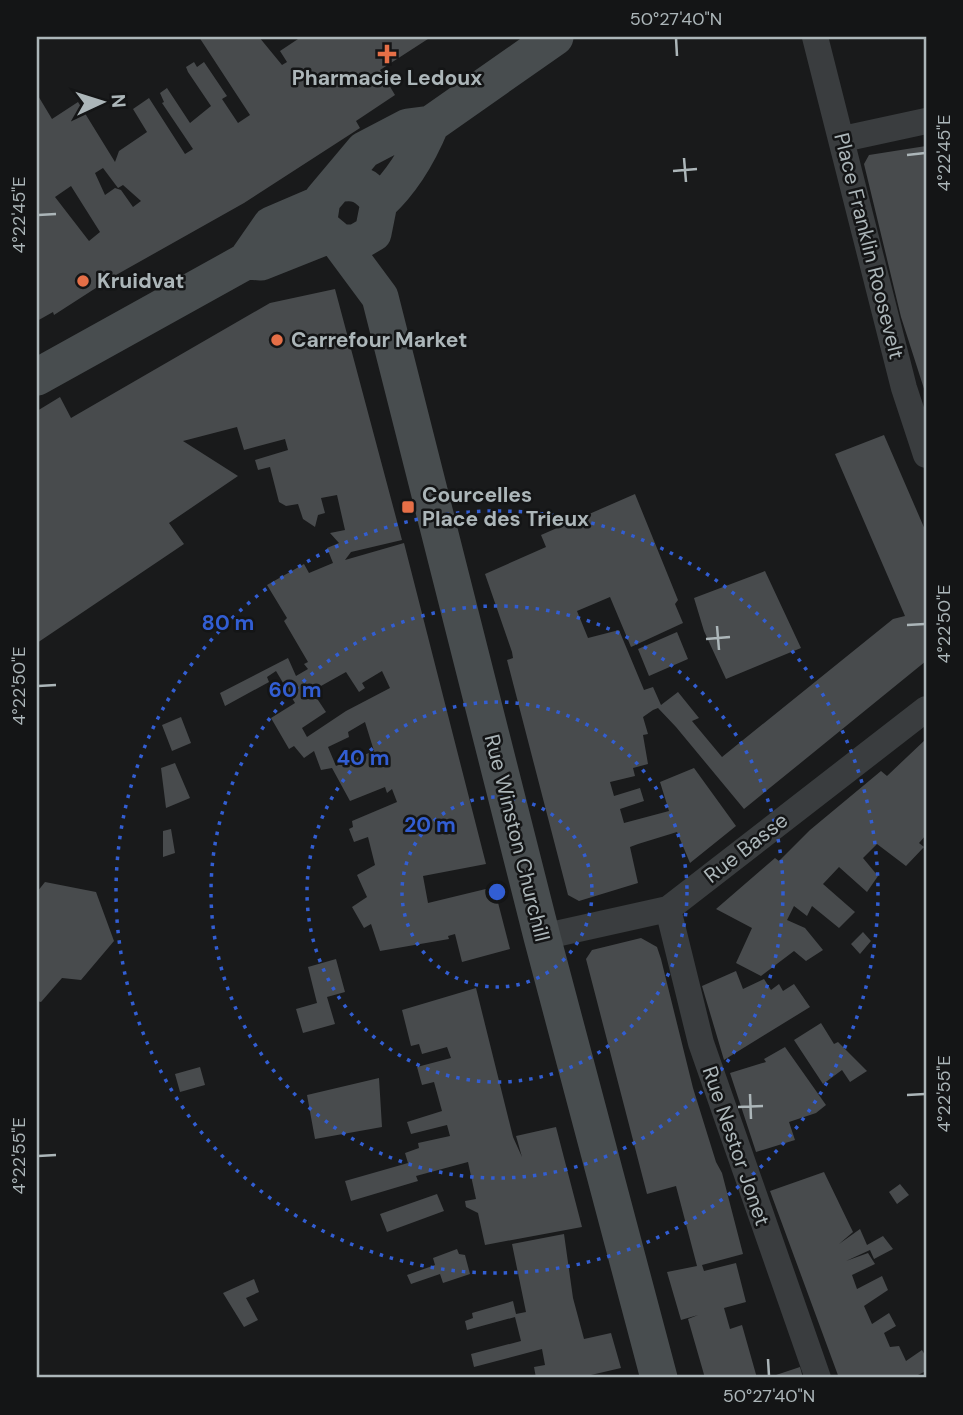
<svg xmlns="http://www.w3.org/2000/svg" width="963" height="1415" font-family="'DM Sans',sans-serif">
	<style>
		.building { fill: #484b4d; fill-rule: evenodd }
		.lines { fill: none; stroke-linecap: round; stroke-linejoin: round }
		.minor { stroke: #3a3d3f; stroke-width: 26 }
		.secondary { stroke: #484d4f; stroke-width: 37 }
		.ticks { fill: none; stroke: #acb6b9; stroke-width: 2.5 }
		.ring { fill: none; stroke: #325ed3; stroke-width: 3.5; stroke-dasharray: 3.5 7 }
		.poi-dot { fill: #e56f47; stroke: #141516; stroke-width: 2.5 }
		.labels { text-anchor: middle; stroke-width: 5; stroke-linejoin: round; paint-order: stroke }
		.poi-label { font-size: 21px; font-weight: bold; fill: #acb6b9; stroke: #141516; text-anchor: start }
		.street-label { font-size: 21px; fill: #acb6b9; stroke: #141516 }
		.centre { fill: #325ed3; stroke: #141516; stroke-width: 3.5 }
		.ring-label { font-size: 21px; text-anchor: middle; font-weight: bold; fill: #325ed3; stroke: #141516; stroke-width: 5; stroke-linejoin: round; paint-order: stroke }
		.neatline { fill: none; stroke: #acb6b9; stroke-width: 2.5 }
		.ticks-label { font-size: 18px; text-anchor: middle; fill: #acb6b9 }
	</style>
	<rect width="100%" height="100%" fill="#191a1b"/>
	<!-- building -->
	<path class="building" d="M199,37h60l23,28 5,-3 -7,-11 21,-14h130l-51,33 15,25 -39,26 4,7 -116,75 -128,72 -62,40 -1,-3 -16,9v-227l15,25 26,-17 37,60 4,-11 28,-19 -14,-23 16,-11 36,56 8,-5 -31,-46 2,-1 -4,-9 7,-5 23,35 21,-17 -23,-34 -2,-5 8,-5 3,5 7,-5 23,34 -5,3 16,24 12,-8zM103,168l15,20 5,-3 18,16 -8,6 -12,-17 -6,-2 -10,7 -10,-22zM71,186l29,46 -11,9 -34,-44z
		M926,146v249l-25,-78 -37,-153 5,-9z
		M335,289l67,251 -51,12 -6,8 59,-17 82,321 -63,12 5,27 66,-16 16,62 -48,13 -7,-28 -7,2 1,3 -69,12 -9,-27 -7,4 -12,-21 15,-10 -10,-22 18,-10 -7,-28 -14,5 -5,-13 4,-2 -1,-6 45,-19 -5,-13 -5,4 -2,-6 -35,14 -18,-33 -11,2 -7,-19 -10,7 -10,-12 -5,3 -18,-31 24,-15 -19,-32 -9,6 2,5 -44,24 -5,-13 68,-35 8,18 12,-7 -4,-5 4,-2 -24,-41 3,-3 -20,-33 37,-21 5,9 24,-10 -6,-15 12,-5 -9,-10 15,-3 -8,-35 -16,3 4,15 -7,2 -3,12 -12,-8 -5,-15 -12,2 -7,-4 -9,-35 -12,3 -3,-10 33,-10 -3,-11 -41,11 -7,-23 -54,14 55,35 -69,47 15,21 -147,99v-232l23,-14 11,21 199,-115zM382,671l8,17 -44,23 -39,26 -5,-9 24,-16 -14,-21 34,-19 13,20 6,-4 -3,-5zM365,722l9,29 -38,15 -8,-19 21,-10 -1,-5z
		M884,435l42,97v129l-182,148 -68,-82 -18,-19 -5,2 -10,7 5,17 -5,1 5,29 -15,4 2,8 -25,6 4,14 26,-8 4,13 -24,8 4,14 45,-12 -9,-29 34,-14 42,58 -46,37 -13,-31 -39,12 -8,3 8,36 -59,18 -11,-6 -61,-235 6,-2 -1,-6 -27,-78 61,-27 -5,-12 94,-41 43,106 -3,4 8,19 -52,24 -21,-50 -33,14 11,27 31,-8 25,60 9,-3 8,18 17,-13 21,26 -7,3 30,36 171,-138 12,-3 -70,-162z
		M765,571l36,77 -75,31 -22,-48 -10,-33z
		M677,632l11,27 -39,17 -11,-27z
		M181,717l10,26 -19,8 -10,-26z
		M926,739v96l-7,8 5,4 -18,19 -29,-22 -14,14 15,18 -11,16 -28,-25 -16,17 32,28 -16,16 -27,-22 -5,10 -13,-10 -7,14 18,8 18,22 -17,11 -12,-10 -33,25 -25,-13 16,-35 -36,-19 59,-51 4,3 31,-31 71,-59 6,5z
		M175,763l15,35 -24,10 -5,-40z
		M171,829l4,24 -12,4v-26z
		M45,882l51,10 18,49 -33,39 -19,-2 -21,24 -4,-1v-109z
		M863,932l8,9 -11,13 -9,-10z
		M641,938l16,9 4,12 32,129 23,74 6,11 21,81 -41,11 2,6 32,-8 10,39 -22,6 6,21 12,-4 15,53h-52l-17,-59 10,-4 -17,5 -14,-48 30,-6 -21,-80 -29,8 -61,-235 6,-9z
		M336,959l9,33 -18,5 8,27 -32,9 -7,-24 21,-6 -9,-36z
		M736,971l7,18 21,-10 7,11 8,-6 4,7 11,-7 16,23 -86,53 -22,-74z
		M476,988l37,149 9,20 -6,-21 40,-9 26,100 -97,18 -7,-32 -12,-6 -1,-6 11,-2 -8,-37 -52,14 2,5 -67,20 -6,-20 63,-18 -3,-10 14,-5 -1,-5 32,-7 -3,-11 -36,9 -4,-12 35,-11 -8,-29 -12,3 -5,-18 34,-9 -4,-11 -25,7 -3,-10 -8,2 -9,-36z
		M821,1023l13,21 4,-2 29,29 -17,11 -8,-12 -19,14 -29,-44z
		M785,1047l41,58 -10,8 -27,9 6,18 -39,12 -26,-79 36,-11 -2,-3z
		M200,1067l5,18 -25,7 -5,-18z
		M379,1078l3,49 -67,12 -8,-44z
		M824,1172l29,60 -14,12 21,-15 7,16 16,-9 10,13 -19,10 -4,-9 -24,11 22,-8 7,11 -23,11 5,14 25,-13 6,14 -24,16 8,18 17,-11 7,13 -12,7 6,14 9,-1 7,15 16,-11 4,7v14l-8,4 2,3h-81l-69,-187z
		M900,1184l9,11 -12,9 -8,-12z
		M437,1194l7,17 -57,21 -7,-18z
		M564,1234l9,64 11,41 27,-6 10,35 -43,10h-42l-2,-11 11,-2 -3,-16 -68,18 -3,-13 50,-13 -6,-24 -48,13 -2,-9 8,-3 -1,-5 41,-12 3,13 10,-2 -14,-68z
		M457,1249l2,5 6,1 5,19 -27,9 -3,-9 -29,10 -4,-9 28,-10 -2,-7z
		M254,1279l5,13 -13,6 12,22 -14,7 -21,-34z
		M800,1367l3,11h-36z"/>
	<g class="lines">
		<!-- minor -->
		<path class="minor" d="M815,37l89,351 22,67
			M843,139l83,-18
			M668,909l33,134 117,335
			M542,937l126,-28 258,-200"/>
		<!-- secondary -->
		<path class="secondary" d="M555,37l-124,87 -23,3 -44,23 -42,50 -3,19 3,9 18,15 40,54 162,640 117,441
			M335,185c20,-6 33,0 44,18l-6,30 -17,10h-16
			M379,203c23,-21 40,-50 52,-79
			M246,261l15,1 68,-27
			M37,377l209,-116 25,-36 49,-21"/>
	</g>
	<!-- ticks -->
	<path class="ticks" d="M676,38l1,18M907,155l18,-2M684,158l2,24M673,171l24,-2M38,215l18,-1M907,625l18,-1M717,626l2,24M706,639l24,-2M38,686l18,-1M750,1094l1,25M907,1095l18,-1M738,1107l25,-1M38,1156l18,-1M768,1359l1,17"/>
	<!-- distance rings -->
	<g class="ring">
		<circle cx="497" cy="892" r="95"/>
		<circle cx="497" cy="892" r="190"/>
		<circle cx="497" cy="892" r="286"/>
		<circle cx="497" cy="892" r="381"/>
	</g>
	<!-- markers -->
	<g class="poi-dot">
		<path d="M383.5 43.5h7v7h7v7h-7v7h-7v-7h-7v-7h7z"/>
		<circle cx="83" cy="281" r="7"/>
		<circle cx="277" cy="340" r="7"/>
		<rect x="401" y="500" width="14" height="14" rx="3.5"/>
	</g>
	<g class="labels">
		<!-- poi labels -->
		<g class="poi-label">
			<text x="387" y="85" text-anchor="middle">Pharmacie Ledoux</text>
			<text x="97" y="288">Kruidvat</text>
			<text x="291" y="347">Carrefour Market</text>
			<text x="422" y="502">Courcelles<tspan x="422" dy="24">Place des Trieux</tspan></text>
		</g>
		<!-- street labels -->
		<g class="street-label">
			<text transform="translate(869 246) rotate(76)" y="7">Place Franklin Roosevelt</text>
			<text transform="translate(517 838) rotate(76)" y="7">Rue Winston Churchill</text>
			<text transform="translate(746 848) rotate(-38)" y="7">Rue Basse</text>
			<text transform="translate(736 1146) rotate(71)" y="7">Rue Nestor Jonet</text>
		</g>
	</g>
	<circle cx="497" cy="892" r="10" class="centre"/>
	<g class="ring-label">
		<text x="228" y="630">80 m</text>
		<text x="295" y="697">60 m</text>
		<text x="363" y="765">40 m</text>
		<text x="430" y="832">20 m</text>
	</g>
	<!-- border -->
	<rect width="963" height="1415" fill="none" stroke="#141516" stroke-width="77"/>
	<!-- north arrow -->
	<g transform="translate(102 102) rotate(86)" stroke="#141516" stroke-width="5" paint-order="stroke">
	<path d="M0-5L12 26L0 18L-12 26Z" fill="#acb6b9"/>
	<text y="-10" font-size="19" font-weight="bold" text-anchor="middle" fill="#acb6b9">N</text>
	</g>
	<rect x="38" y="38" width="887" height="1338" class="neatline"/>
	<g class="ticks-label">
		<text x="676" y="25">50°27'40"N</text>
		<text transform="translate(944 153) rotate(-90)" y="6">4°22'45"E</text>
		<text transform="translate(19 215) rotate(-90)" y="6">4°22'45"E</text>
		<text transform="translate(944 624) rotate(-90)" y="6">4°22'50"E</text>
		<text transform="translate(19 686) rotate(-90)" y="6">4°22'50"E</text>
		<text transform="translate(944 1094) rotate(-90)" y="6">4°22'55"E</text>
		<text transform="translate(19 1156) rotate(-90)" y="6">4°22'55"E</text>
		<text x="769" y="1402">50°27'40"N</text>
	</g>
</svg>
